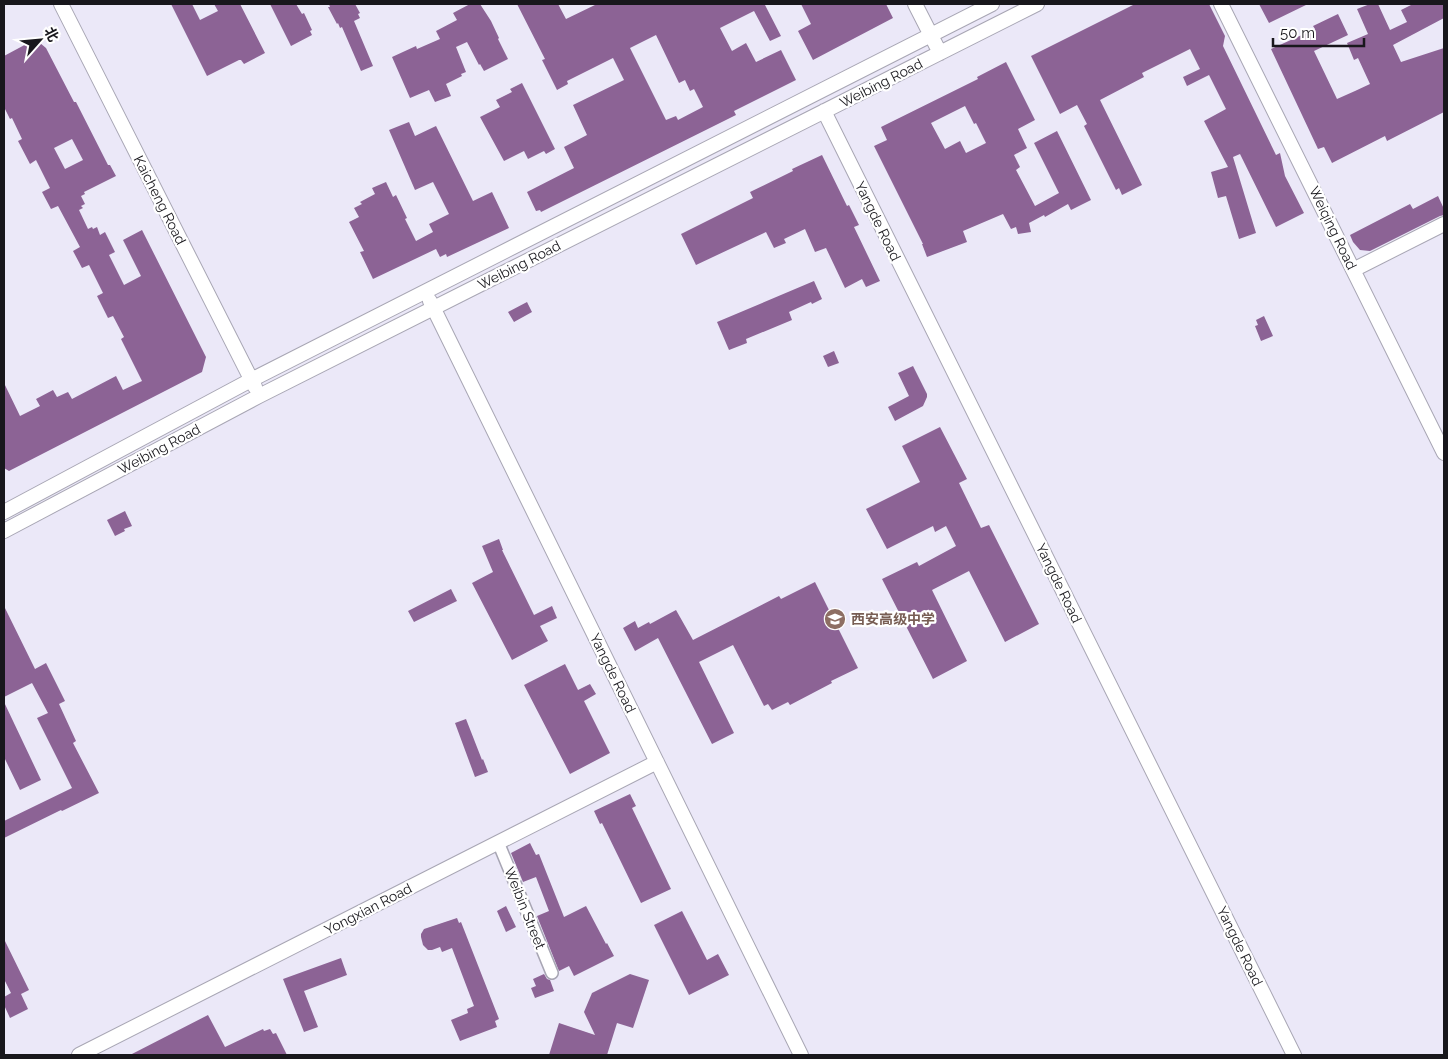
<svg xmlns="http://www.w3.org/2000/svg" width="1448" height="1059" font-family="Raleway,'Noto Sans SC',sans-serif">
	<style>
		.building { fill: #8c6395; fill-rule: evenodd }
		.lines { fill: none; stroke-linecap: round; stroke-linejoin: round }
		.minor-casing { stroke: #a8a6b4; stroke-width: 14 }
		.tertiary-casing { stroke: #a8a6b4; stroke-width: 16 }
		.minor { stroke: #fff; stroke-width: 11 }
		.tertiary { stroke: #fff; stroke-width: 14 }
		.labels { text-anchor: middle; stroke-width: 4.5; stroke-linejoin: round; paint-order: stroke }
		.street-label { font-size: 14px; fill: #18171c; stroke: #fff }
		.education-label { font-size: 14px; font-weight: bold; fill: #785e54; stroke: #fff; text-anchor: start }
	</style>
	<rect width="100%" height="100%" fill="#ebe8f8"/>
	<!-- building -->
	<path class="building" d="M171,4h21l8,16 18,-9 -4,-7h26l25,49 -21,11 -3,-4h-2l-32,16z
		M270,4h26l6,10 2,-1 8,17 -2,1 2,4 -21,11z
		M329,4h26l5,9 -2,1 2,4 -6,3 19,45 -12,5 -19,-44 -2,1 -2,-5 -1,1 -9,-17h2z
		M470,4h10l11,17 8,17 -1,1 10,20 -24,12 -4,-7 -1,1 -12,-23 -11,5 10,25 -5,2 1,2 -16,8 5,12 -16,6 -6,-12 -19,8 -18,-41 24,-11 1,3 23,-10 -4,-8 21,-11 -4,-7z
		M517,4h41l8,15 31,-15h171l-3,1 16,31 -11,5 -16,-30 -34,17 12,23 14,-8 10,19 25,-12 15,30 -62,31 2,4 -195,97 -1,-2 -4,1 -9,-19 47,-24 -10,-21 23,-12 -14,-30 51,-25 -11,-22 -46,23 1,3 -11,6 -15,-30 3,-1zM656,35l23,48 6,-3 5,11 4,-2 9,18 -25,13 -2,-4 -10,4 -36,-72z
		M801,4h85l7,14 -80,42 -15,-29 13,-7z
		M1135,4h74l16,32 -2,10 53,109 4,-2 5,23 19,37 -28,14 -36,-73 -7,3 23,76 -17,6 -13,-43 -8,2 -7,-26 17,-5 -24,-46 22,-12 -17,-34 -22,11 -4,-9 17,-8 -10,-20 -48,24 2,4 -44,23 42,85 -20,10 -3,-7 -3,2 -32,-64 3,-2 -10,-19 -17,9 -29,-58z
		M1259,4h49l-39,19z
		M1370,4h8l12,26 17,-8 -6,-12 12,-6h31v14l-51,27 8,17 43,-14v64l-57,29 -2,-5 -53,27 -8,-16 -6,2 -47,-100 44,-20 -2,-3 25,-12 10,21 -34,16 23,48 18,-8 15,-7 -12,-26 -4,2 -7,-17 21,-9 -11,-25z
		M32,41l8,2 6,5 28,54h2l32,63h2l6,11 -32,16 1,2 -4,2 4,8 -4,2 2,2 -4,2 9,19 4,-2 1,2 4,-2 3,8 5,-3 10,20 -6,3 15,30 17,-9 -18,-36 19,-10 64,127 -4,15 -193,99 -5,-3v-85l16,33 20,-10 -4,-7 17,-9 4,7 11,-5 4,7 44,-23 7,14 19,-9 -21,-42 3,-2 -11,-21 -5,2 -11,-22 6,-3 -14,-28 -7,3 -9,-17 7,-4 -22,-41 -7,3 -9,-17 8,-4 -14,-28 -6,4 -12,-23 4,-2 -10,-21 -2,1 -6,-12v-51zM72,139l11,21 -18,9 -11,-21z
		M1006,62l29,58 -17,9 9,19 -13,7 6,12 -4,3 19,36 24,-13 -25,-50 23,-12 34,69 -20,10 -3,-6 -23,13 -1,-2 -15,8 2,9 -13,2 -2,-7 -5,2 -8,-15 -40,17 4,11 -40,15 -5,-13h1l-49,-98 13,-6 -6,-13 97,-48 -1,-2zM965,106l9,18 2,-1 10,20 -20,10 -6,-12 -15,8 -14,-26z
		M522,83l33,66 -9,5 -2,-3 -16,8 -4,-8 -20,10 -24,-44 20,-10 -4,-7 16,-8 -2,-3z
		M409,122l6,14 21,-10 37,75 19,-9 17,36 -62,29 -1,-3 -6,3 -4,-8 -63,30 -13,-27 4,-1 -15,-29 10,-5 -5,-9 8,-4 -2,-2 15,-8 -3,-6 14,-6 7,15 3,-2 11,23 -2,1 11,22 17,-9 -4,-8 20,-10 -16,-32 -18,8 -26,-60z
		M822,155l25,51 2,-1 10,20 -5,2 26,54 -14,6 -4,-8 -17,9 -19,-40 -11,4 -10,-23 -21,10 2,4 -12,5 -8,-16 -70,33 -15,-31 72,-36 -3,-6 43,-21 -1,-2z
		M1438,196l6,13v6l-4,1 -70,35 -10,-1 -7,-8 -3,-7 60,-31 3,5z
		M814,281l8,18 -10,5 -1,-2 -22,10 3,8 -46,19 1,4 -18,7 -12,-28z
		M527,302l5,10 -18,10 -6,-10z
		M1264,316l9,20 -12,5 -6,-15 3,-1 -2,-5z
		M834,351l5,12 -11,4 -5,-11z
		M913,366l14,28v3l-4,9 -28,15 -7,-14 21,-11 -11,-23z
		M940,427l27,52 -8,4 22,45 8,-3 50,99 -34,18 -36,-71 -37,19 35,71 -34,18 -51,-100 35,-17 2,4 37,-20 -10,-20 -11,6 -2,-6 -46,23 -21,-40 54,-27 -18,-36z
		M125,511l7,15 -8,3 1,2 -10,5 -8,-16z
		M499,539l4,11h-1l32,65 18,-9 5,12 -17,8 8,15 -36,19 -40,-77 21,-11 -11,-26z
		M815,582l43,86 -27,13 1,2 -42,22 -2,-3 -16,8 -4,-6 -4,2 -31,-61 -34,17 35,71 -22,11 -54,-106 -23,13 -12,-23 12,-7 3,7 11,-6 1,2 26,-14 17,30 86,-44 2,3z
		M451,589l6,12 -43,21 -6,-11z
		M4,606l31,63 11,-6 19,38 -6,3 17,37 -3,2 26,50 -37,18 -1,-1 -57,28v-17l68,-33 -35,-70 11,-5 -16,-30 -28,14z
		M565,664l13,26 12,-6 6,10 -12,7 26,52 -40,21 -46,-89z
		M4,702l37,78 -21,10 -16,-33z
		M466,719l16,41 1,-1 5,13 -13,5 -20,-54z
		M630,794l6,12 -4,2 39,81 -30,14 -39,-80 -2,1 -6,-13z
		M530,843l6,12 3,-1 25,63 22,-11 20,38 1,-1 7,13 -40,20 -5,-10 -10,5 -22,-55 12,-5 -13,-34 -13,5 -12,-29z
		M506,906l10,21 -10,5 -9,-21z
		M682,911l25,49 11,-6 11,21 -40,20 -35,-70z
		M457,918l2,5 2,-1 38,97 -4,2 2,6 -37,14 -9,-21 17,-7 -1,-4 7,-3 -22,-58 -10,4 -2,-5 -8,3h-4l-5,-5 -2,-8v-3l3,-5z
		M4,939l25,51 -8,4 7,15 -18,9 -6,-13v-8l7,-4 -7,-14z
		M341,958l6,17 -43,16 14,36 -14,5 -21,-53z
		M544,974l3,5 3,1 4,11 -19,7 -4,-10 5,-2 -3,-7z
		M630,974l19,6 -16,48 -16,-5 -10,32h-58l10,-32 36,12 -11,-23 8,-19z
		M208,1015l17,32 38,-18 1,2 6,-2 3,5 3,-1 11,22h-157z"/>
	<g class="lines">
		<!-- minor casing -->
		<g class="minor-casing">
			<path id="minor" d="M498,842l54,131"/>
		</g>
		<!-- tertiary casing -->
		<g class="tertiary-casing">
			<path id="tertiary" d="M61,4l194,383
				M915,4l25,49
				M1221,4l223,449
				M824,111l470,944
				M1353,270l91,-46
				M430,301l371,754
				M4,512l247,-132 741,-376
				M4,531l255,-135 778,-392
				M79,1055l578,-293"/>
		</g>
		<!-- minor -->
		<use href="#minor" class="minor"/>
		<!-- tertiary -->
		<use href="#tertiary" class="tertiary"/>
	</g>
	<!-- icons -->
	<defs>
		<g id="school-disc" transform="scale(1.125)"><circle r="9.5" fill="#8d6e63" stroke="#fff"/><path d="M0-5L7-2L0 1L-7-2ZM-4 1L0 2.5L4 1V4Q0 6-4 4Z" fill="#fff"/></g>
	</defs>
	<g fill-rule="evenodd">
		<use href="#school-disc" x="835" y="619"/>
	</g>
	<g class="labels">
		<!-- street labels -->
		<g class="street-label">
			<text transform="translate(881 83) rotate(-27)" y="5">Weibing Road</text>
			<text transform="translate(160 200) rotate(63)" y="5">Kaicheng Road</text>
			<text transform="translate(878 221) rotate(64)" y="5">Yangde Road</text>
			<text transform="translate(1333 228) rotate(64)" y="5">Weiqing Road</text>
			<text transform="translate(519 265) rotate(-27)" y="5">Weibing Road</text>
			<text transform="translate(159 449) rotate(-28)" y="5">Weibing Road</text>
			<text transform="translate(1059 583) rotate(64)" y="5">Yangde Road</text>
			<text transform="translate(613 673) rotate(64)" y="5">Yangde Road</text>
			<text transform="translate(525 908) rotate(68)" y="5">Weibin Street</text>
			<text transform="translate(368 909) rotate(-27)" y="5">Yongxian Road</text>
			<text transform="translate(1240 946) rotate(64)" y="5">Yangde Road</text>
		</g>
		<!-- education labels -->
		<g class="education-label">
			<text x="851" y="624">西安高级中学</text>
		</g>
	</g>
	<!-- border -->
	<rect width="1448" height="1059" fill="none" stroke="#18171c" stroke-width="10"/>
	<!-- north arrow -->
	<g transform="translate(40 40) rotate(63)" stroke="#ffffff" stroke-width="4" paint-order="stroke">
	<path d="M0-4L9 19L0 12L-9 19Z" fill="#18171c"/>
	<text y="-8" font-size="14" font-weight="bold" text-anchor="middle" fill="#18171c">北</text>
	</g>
	<!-- scale -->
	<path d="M1273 38v8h91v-8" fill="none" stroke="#18171c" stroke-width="2.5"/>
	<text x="1280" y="38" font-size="15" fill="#18171c" stroke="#ffffff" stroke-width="4" paint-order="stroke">50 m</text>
</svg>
